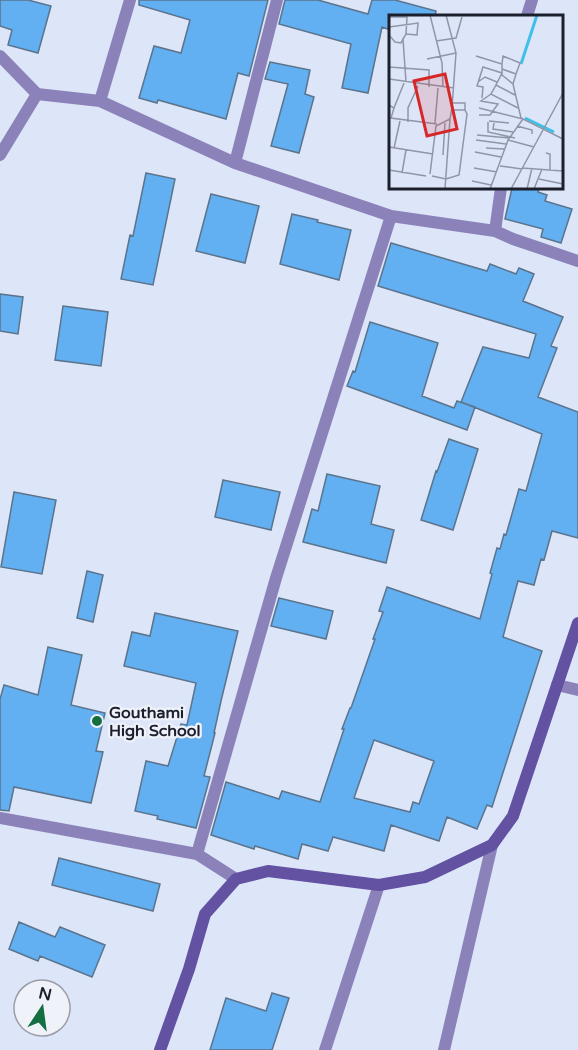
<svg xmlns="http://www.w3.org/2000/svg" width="578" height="1050" font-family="'Varela Round',sans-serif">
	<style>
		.building { fill: #62aff1; stroke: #5b748c; stroke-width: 1.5; fill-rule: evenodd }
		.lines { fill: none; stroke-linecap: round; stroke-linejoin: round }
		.minor { stroke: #8c82ba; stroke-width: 12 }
		.secondary { stroke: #6351a1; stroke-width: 12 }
		.poi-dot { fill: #136e41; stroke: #f0f2f9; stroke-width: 2 }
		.labels { text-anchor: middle; stroke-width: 4.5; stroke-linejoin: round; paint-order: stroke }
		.poi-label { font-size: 16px; font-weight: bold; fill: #1c202c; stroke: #f0f2f9; text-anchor: start }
		.inset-river { fill: none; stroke: #3fc0e9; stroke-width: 3 }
		.inset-road { fill: none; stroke: #9096a7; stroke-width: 1.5 }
		.view { fill: #d62828; fill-opacity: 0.15; stroke: #d62828; stroke-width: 3 }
		.inset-edge { fill: none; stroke: #1c202c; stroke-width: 3 }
	</style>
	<rect width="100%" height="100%" fill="#dde5f9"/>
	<!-- building -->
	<path class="building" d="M0,0h28l23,6 -13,47 -30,-8 4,-15 -12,-4z
		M139,0h129l-19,76 -11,-3 -12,46 -68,-19 -1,3 -18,-5 15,-52 27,7 9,-33 -51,-15z
		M285,0h33l50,14 4,-14h23l41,11 -1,5h-45v14l-8,-3 -14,66 -26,-5 9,-44 -72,-20z
		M270,62l40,8 -5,24 9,3 -15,56 -28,-7 17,-62 -23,-5z
		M146,173l29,6 -22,106 -32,-6 9,-44 3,1z
		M512,188h27l-1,4 9,3 -2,6 27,8 -11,34 -20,-6 2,-8 -38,-10z
		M211,194l48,12 -14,57 -49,-12z
		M292,214l26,6 -1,2 34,8 -12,50 -59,-16z
		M391,243l96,28 3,-7 26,10 3,-6 15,6 -11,27 40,16 -12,29 6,2 -19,49 40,15v126l-26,-7 -8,29 -3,-1 -7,26 -16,-4 -15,56 39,14 -50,156 -5,-2 -10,24 -30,-12 -8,24 -48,-16 -7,26 -51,-14 -5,14 -26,-7 -4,15 -43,-13 -1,3 -43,-14 15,-53 53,17 3,-8 38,11 24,-73h-2l8,-21h1l24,-69h-2l10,-27 -4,-1 8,-24 93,32 12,-45 -2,-1 7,-25 3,1 4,-15 2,1 13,-46 7,2 16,-57 -81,-32 22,-55 46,11 7,-24 -158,-48zM374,740l60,21 -15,43 -6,-2 -3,10 -56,-14z
		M0,294l23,3 -5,37 -18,-3z
		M63,306l45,6 -7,54 -46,-6z
		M370,322l68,21 -16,53 32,12 3,-7 18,6 -8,23 -120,-44 6,-15 2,1z
		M449,439l29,10 -25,81 -32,-10 15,-49 1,1z
		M327,474l53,12 -9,38 23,6 -8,33 -83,-21 9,-33 6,2z
		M223,480l57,12 -9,38 -56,-13z
		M14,492l42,8 -14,74 -41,-7z
		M87,571l16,4 -10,47 -16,-4z
		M279,598l54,13 -7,28 -55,-13z
		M155,613l83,18 -17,70 -7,32h1l-11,43 6,1 -14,51 -39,-9 1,-3 -23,-5 11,-50 22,5 13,-42 6,1 9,-42 -72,-17 8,-34 18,4z
		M48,647l34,8 -11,50 34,8 -9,38 7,1 -12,51 -77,-16 -5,24 -9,-1v-111l4,-14 34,10z
		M59,858l101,26 -7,27 -101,-26z
		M19,922l36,15 5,-10 45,18 -13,32 -52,-21 -2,5 -29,-12z
		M272,993l17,5 -17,52h-62l16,-52 40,13z"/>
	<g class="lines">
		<!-- minor -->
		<path class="minor" d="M527,16l5,-16
			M0,56l37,38 63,7 135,62 156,53 104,15 18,8 65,22
			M100,101l30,-101
			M0,155l37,-61
			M235,163l42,-163
			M495,231l6,-43
			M557,685l21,5
			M0,818l197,36 39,25
			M197,854l79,-276 115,-362
			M325,1050l54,-165
			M444,1050l48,-205"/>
		<!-- secondary -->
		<path class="secondary" d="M160,1050l29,-81 16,-55 31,-35 32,-8 111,14 46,-8 67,-32 21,-29 65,-193"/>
	</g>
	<!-- markers -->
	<circle class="poi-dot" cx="97" cy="721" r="6"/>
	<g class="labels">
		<!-- poi labels -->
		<g class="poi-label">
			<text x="109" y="718">Gouthami<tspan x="109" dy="18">High School</tspan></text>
		</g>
	</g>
	<!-- overview -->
	<g transform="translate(389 15)">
		<rect width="174" height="174" fill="#dde5f9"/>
		<path class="inset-river" d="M132,49l16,-49M136,103l29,14"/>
		<path class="inset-road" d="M41,0l12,48 1,24M0,2h18l-1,17M0,12l29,-4 -1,12 -11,-1 -3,5 3,43M0,20l6,7 6,1 2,-4M47,26l20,-3 6,-21M87,41l26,8v11l11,9 8,34 42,21M38,44l29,-6M113,49l1,-8 17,7 -4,11M0,52l40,3v17M113,54l14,5 -3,10M0,64l65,9M89,67l7,-5 12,5M102,79l5,-9 19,10M93,83l1,-11 -6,-1 6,-19 19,6 -6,12M64,88h12v7M0,90l5,3 -3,10 46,6M5,93l10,-25M90,93l44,11 -15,21 -18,49M90,100h11l8,-11 -17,-3 10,-7 27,14M100,106l20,2M19,107v-14l10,-22M99,107v10l27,6M46,108l3,-35M105,108l-1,6 20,3M128,111l15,4v4M88,120l32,3M87,125l30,4M119,125l26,7M0,132l44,7M5,133l6,-27M97,133l18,1M86,137l26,5M157,138l4,1v16M54,140l2,-32M111,151l22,3M85,153l23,4M133,153l41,3M0,155l37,6M13,158l4,-23M41,159l6,-48 14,-7 2,-12 4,-54 -10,-38M43,161l14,3 13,-4 8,-61 -2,-4h-13M150,164l24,5M83,166l19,4M56,174l5,-70M122,174l52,-96M138,174l5,-21M145,174l8,-20"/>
		<path class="view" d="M56,59l12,55 -30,7 -13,-55z"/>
		<rect width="174" height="174" class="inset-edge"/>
	</g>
	<!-- north arrow -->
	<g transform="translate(42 1008) rotate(13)"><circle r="28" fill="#f0f2f9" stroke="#9b9ea7" stroke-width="1.5"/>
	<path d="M0-4.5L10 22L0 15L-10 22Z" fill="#136e41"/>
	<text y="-9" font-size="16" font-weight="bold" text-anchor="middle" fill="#1c202c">N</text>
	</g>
</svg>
